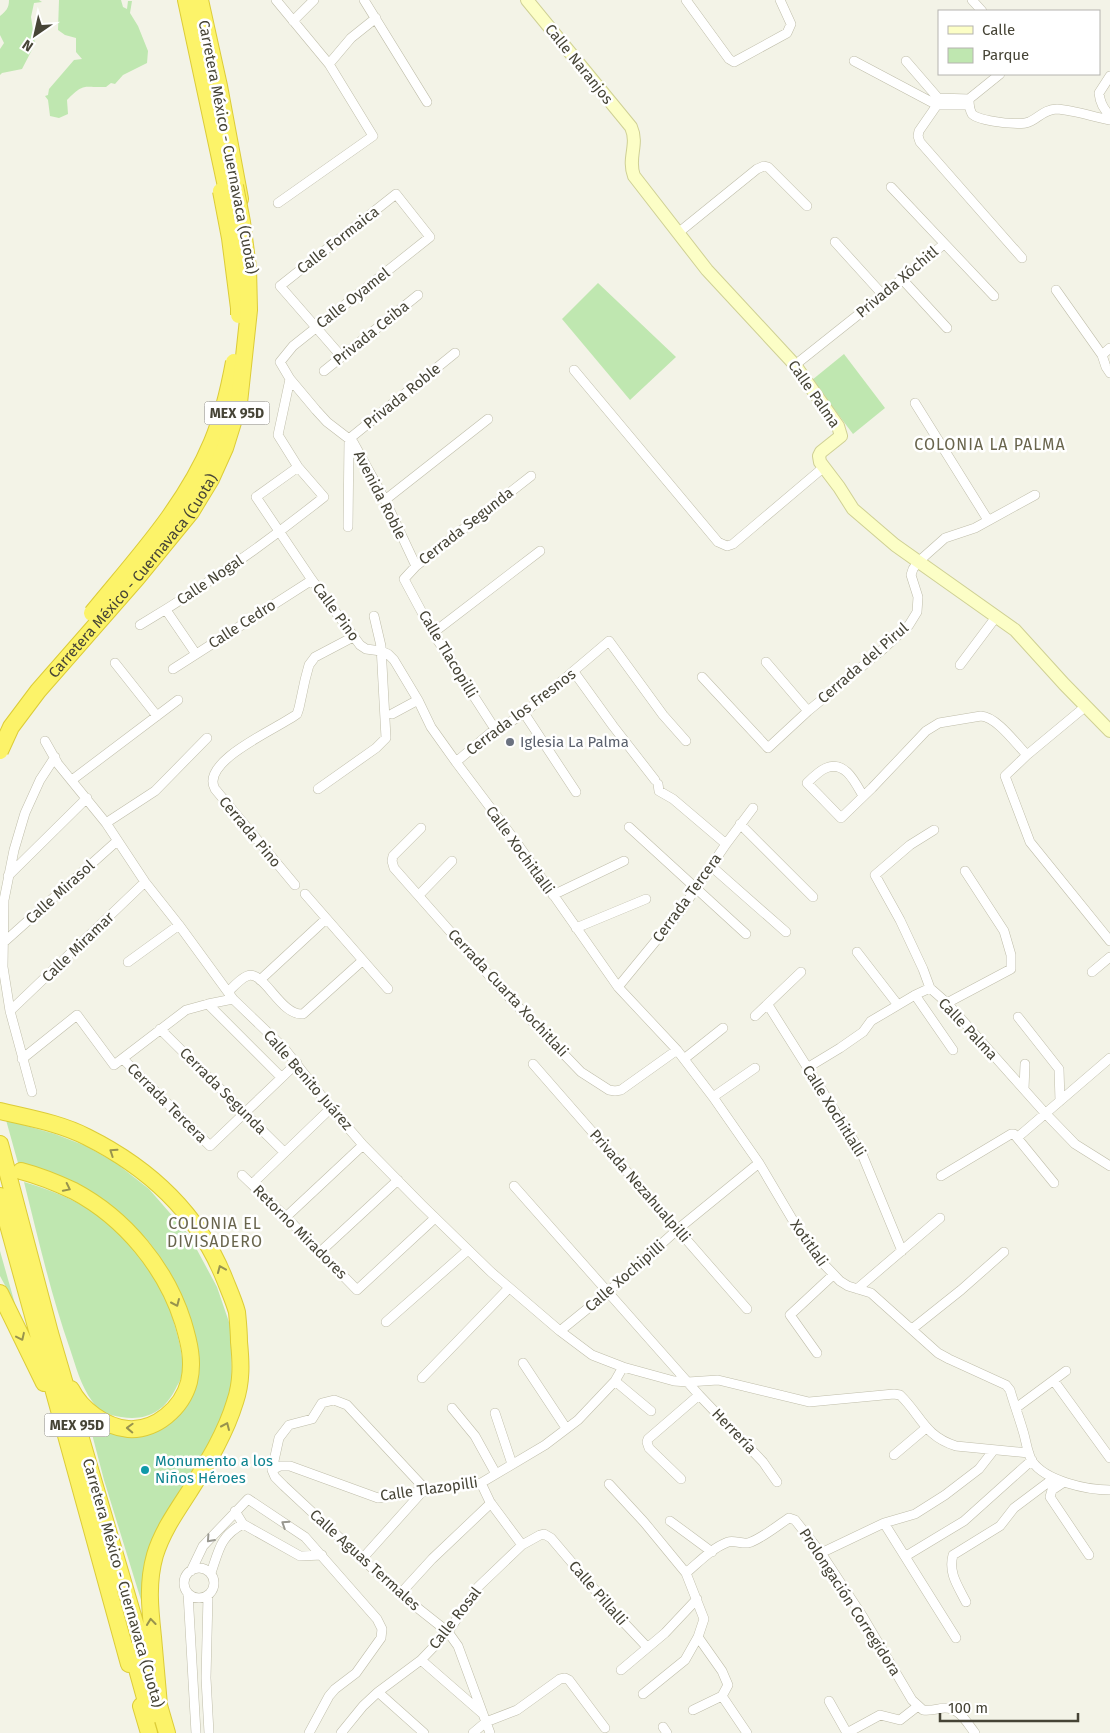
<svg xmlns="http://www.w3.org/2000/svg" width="1110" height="1733" font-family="'Fira Sans',sans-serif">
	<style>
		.green { fill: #bfe7b0 }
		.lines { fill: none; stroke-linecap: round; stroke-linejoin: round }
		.street-casing { stroke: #bfbda9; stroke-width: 10 }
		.secondary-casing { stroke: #cfd094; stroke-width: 14 }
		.highway-casing { stroke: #dccc38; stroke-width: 18 }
		.street { stroke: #fff; stroke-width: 9 }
		.secondary { stroke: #fcfec6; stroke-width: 12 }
		.highway { stroke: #fcf369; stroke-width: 16 }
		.highway-bridge-casing { stroke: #dccc38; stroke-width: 18; stroke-linecap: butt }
		.highway-bridge { stroke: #fcf369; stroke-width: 16 }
		.oneway { stroke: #98934d }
		.oneway2 { stroke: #999890 }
		.worship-dot { fill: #6b7280; stroke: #fff; stroke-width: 2 }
		.culture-dot { fill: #0f9aa8; stroke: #fff; stroke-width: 2 }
		.labels { text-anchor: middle; stroke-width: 5; stroke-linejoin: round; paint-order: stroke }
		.shield { fill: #fff; stroke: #7e7c72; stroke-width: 1 }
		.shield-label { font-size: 14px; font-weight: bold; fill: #464436 }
		.street-label { font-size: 15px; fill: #464436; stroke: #fff }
		.worship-label { font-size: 15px; fill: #5b616d; stroke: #fff; text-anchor: start }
		.culture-label { font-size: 15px; fill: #0d838f; stroke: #fff; text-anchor: start }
		.neighbourhood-label { font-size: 16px; letter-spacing: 1px; fill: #69654d; stroke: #fff }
	</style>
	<rect width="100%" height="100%" fill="#f3f3e7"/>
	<!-- green -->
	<path class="green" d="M9,0h30l3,2 -8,1 -3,14 4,27 -13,25 -20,4 -2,2v-26l4,-6 -4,-8v-19c6,-5 9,-8 9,-16z
		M59,0h62l2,7 4,2 1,-8h4l-2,12 8,13 10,25 -1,12 -24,12 -8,9 -4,-1 -5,4c-23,1 -21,-5 -39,13l1,14 -9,4 -9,-2 -2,-16 -3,-4 3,-1 1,-6 25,-29 8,-1 -6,-7v-14l-11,-3 -7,-5z
		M598,283l78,74 -46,43 -68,-81z
		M844,354l41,54 -32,26 -41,-54z
		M6,1120l49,14 31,12 30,17 33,26 40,46 28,52 14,41 1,61 -14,38 -68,120 -9,53 -37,-120 -17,-65 39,16 60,-30v-94l-15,-33 -22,-32 -24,-23 -68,-43 -39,-13z
		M24,1182c24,7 48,16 69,30 39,27 72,71 83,118 4,15 9,32 5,48 -1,4 -4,7 -5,10 -12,24 -29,33 -55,29 -12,-2 -22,-5 -29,-16 -11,-15 -16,-34 -22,-52 -19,-54 -32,-111 -46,-167z
		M0,1251l15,53 -15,-28z"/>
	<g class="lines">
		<!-- street casing -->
		<g class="street-casing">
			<path id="street" d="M276,0l53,64 44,72 -95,67
				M364,0l63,102
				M686,0l43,59 5,3 53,-29 4,-9 -11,-24
				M972,0l10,11
				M293,21l21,-21
				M854,61l83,44
				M906,61l32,37 31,1
				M329,64l22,-26 25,-20
				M1000,74l-31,25c0,5 0,10 3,15 7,7 47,12 57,8 9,-4 16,-13 28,-13 16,1 37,8 53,11
				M1110,76l-11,17c1,10 4,16 11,22
				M969,105h-32l-18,26 -1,5 2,6 102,116
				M891,187l103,109
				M678,233l79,-64 7,-3 4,1 39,39
				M835,242l48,53
				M902,279l45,49
				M1056,290l46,65 4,12 4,6
				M1102,355l8,-7
				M341,356l-61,-70 116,-92 34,43 -137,109 -13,16 10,17 26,31 11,12 26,20 32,58 31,66
				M795,365l88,-70 61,-51
				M574,370l144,172 9,4 6,-2 91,-77
				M324,371l94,-76
				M915,403l73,117
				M298,467l-42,30 56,83 48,65 6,4 15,2 7,3 6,6 24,40 13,27 25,35 61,81 101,144 59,63 36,47 46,66 45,76 13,18 23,24 8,5 23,7 67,60 11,6 57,26 4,5c4,14 9,27 13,41 3,9 4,21 9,30 13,20 55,29 78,29
				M385,500l103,-81
				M348,527l1,-88 106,-86
				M166,610l30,44
				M140,625c64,-38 126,-82 184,-128l-26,-30 -20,-32 12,-56
				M433,633l107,-82
				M766,662l42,49
				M115,663l42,53
				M960,665l36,-48
				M173,669l139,-89
				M574,672l39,54 42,54
				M702,677l66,71 40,-37 74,-61 27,-25 8,-13 1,-15 -7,-22 2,-6 5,-7 27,-24 30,-10 60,-33
				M1086,706l-59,49 -22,21 25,66 80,99
				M524,713l52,79
				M392,714l26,-14
				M495,729l-62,-96 -29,-54 12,-13 115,-90
				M45,741l13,23 48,59 39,59 34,43 54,74 51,49 47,60 32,37 58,59 70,68 69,59 32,24 31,12
				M456,762l39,-33 3,1 26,-17 85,-72 54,74 23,26
				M72,780l106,-80
				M658,784l1,7 14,8 53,45
				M318,789l58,-41 10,-10 -5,-92 -7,-30
				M863,796c-8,-14 -18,-36 -37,-28 -7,3 -14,10 -19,15l34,35 31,-30 54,-57 13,-8 42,-7c16,1 35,28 46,39
				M106,823l49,-32 52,-53
				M740,824l73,73
				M629,827l117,107
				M421,828l-28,28 -1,5 2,7 107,121 80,83 28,18 6,1 6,-1 56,-40
				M934,830l-24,15 -35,30 25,45 23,49 7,19 17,15 98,110 30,31 35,22
				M711,866l75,66
				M8,876l79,-78
				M295,885l-80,-96c-16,-28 64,-61 82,-75l2,-6 6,-28 4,-15 6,-8 38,-20
				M305,894l83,95
				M419,895l33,-34
				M553,895l71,-34
				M576,928l70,-29
				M3,943l114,-102
				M857,952l41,53
				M128,962l51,-37
				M1092,972l18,-15
				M260,980l66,-61
				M618,987l64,-78 44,-65 27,-36
				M228,992c5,-5 12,-13 19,-16 17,-7 33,40 56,38l59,-53
				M915,995l38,55
				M947,1003l64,-34v-14l-7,-24 -39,-60
				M208,1004l73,73
				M768,1005l94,149 40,97
				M10,1011l135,-129
				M755,1016l46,-44
				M1018,1017l41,52 1,32
				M160,1029l124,123
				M22,1059l55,-44 37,50 72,-55 22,-6 25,-5
				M123,1059l87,87 87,-83
				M684,1059l39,-31
				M533,1064l214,245
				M807,1068l33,-20 23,-16 8,-11 44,-26 15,-7
				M1024,1089l1,-25
				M32,1092l-22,-81 -7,-44 1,-67 10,-50 11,-37 15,-33 15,-23
				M713,1097l42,-29
				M1018,1137l92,-79
				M242,1175l44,42 71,73 78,-72
				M941,1176l70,-42h3l40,49
				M252,1184l79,-76
				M514,1186l185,209 64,67 14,20
				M286,1217l77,-72
				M320,1252l78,-72
				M857,1289l83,-71
				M386,1322l82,-72
				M912,1329l49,-39 43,-38
				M560,1331l48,-39 70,-63 81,-66
				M817,1353l-27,-38 43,-40
				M523,1363l43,65
				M422,1378l87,-90
				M615,1381l36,30
				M1054,1381l56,77
				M452,1408l23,28 21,38
				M1016,1408l50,-37
				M495,1413l17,51
				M894,1455l32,-27
				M272,1470l7,-32 10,-13 23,-6 10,-16 12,-3 13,5 80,86
				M681,1479l-32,-31 -2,-6 1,-3 51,-44
				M1064,1482l-12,8 -2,7 39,58
				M481,1483l9,19 32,43
				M609,1484l35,38 42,51 18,46 -6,18 -13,23 -42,34
				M235,1511l8,13 57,32 22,-1
				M670,1521l42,31
				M884,1523l72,115
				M821,1553l63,-30 31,-9 30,-19 34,-26 14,-18
				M906,1556l58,-35 68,-61
				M362,1559l60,-67
				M184 1583a15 15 0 1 1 30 0a15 15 0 1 1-30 0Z
				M191,1571l12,-25 45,-47 57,38 72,82 5,10 -1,9 -25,35 -21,16 -6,7 -20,37
				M211,1573c8,-23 9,-37 32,-49
				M686,1573c13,-11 26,-25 42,-31 6,-2 13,2 20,1 12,-3 30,-18 41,-25l6,2 26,33 42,64 49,83 11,10c8,1 14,-1 21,-2 15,-1 23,15 31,25
				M188,1593l8,140
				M400,1594l32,-35 59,-56
				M208,1596l-2,82 3,55
				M966,1602c-8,-16 -18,-29 -13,-47l47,-29 14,-18 40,-30
				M698,1637l24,34 6,14 -6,11 25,37
				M421,1660l62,54
				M621,1670l44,-37 32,-34
				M378,1692l46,41
				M829,1701l18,32 33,-18 20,5 18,-14
				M693,1710l29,-14
				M663,1727l4,6
				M341,1733l22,-27 15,-14 43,-32 27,-28 30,-45 44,-42 18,-10 4,-1 7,4 62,73 34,36
				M473,1733l13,-11 31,-12 43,-31 5,-1 4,2 36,48
				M490,1733l-32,-87 -10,-14 -48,-38 -116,-108 -9,-9 -3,-7 8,-4h10l88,32 103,-15 64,-38 33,-25 37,-39 8,-14 51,14 14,1 30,-2 91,22 85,-8 6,1c21,20 24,41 56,51l73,7"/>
		</g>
		<!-- secondary casing -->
		<g class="secondary-casing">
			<path id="secondary" d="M527,0l104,127c8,18 -4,31 3,49l73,94 88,95 43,61 3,10 -20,16 -2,4 1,6 19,25 14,22 42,36 120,85 49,54 46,47"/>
		</g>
		<!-- highway casing -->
		<g class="highway-casing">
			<path id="highway" d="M186,0l44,205
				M200,0l19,86 21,113
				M0,1111c29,7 60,12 87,26 62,31 112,77 138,143 4,10 9,21 12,32 1,10 2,20 2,30 2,20 3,40 -4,60 -10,33 -28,61 -46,90 -13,20 -27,40 -34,63 -8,28 -5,54 -2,82 2,23 4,46 6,68
				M0,1144l50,189 98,334
				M21,1171c19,5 36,12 53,20 51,27 92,77 109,131 6,20 11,39 6,60 -7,26 -33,49 -61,47 -23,-2 -47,-20 -57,-40
				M0,1196l129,468
				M0,1293l44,90
				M132,1651l18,65
				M156,1695l11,38
				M141,1706l8,27"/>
		</g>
		<!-- street -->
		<use href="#street" class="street"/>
		<!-- secondary -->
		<use href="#secondary" class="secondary"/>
		<!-- highway -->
		<use href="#highway" class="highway"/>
		<!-- highway-bridge casing -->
		<g class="highway-bridge-casing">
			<g id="highway-bridge">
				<path d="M221,191l9,47 9,70v7"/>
				<path d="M92,613c44,-54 93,-106 120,-171 11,-26 17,-53 22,-80"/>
				<path id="s1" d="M0,751l11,-24 27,-36 99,-113 54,-66 20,-33 14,-31 14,-45 10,-93 -1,-42 -6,-46 -7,-36"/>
			</g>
		</g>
		<!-- highway-bridge -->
		<use href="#highway-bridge" class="highway-bridge"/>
	</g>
	<!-- one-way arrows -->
	<defs><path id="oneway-chevron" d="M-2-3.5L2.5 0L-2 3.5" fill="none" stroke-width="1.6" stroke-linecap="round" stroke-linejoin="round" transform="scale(1.25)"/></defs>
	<g class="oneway">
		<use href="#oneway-chevron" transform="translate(113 1152) rotate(-146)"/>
		<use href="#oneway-chevron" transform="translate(67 1188) rotate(26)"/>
		<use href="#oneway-chevron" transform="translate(221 1269) rotate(-113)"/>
		<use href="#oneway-chevron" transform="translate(176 1303) rotate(66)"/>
		<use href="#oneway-chevron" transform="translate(21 1337) rotate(65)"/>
		<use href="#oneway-chevron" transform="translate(226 1426) rotate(-66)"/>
		<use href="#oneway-chevron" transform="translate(130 1428) rotate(-178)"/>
		<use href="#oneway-chevron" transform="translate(151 1622) rotate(-96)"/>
	</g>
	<g class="oneway2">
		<use href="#oneway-chevron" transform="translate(285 1524) rotate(-147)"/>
		<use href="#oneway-chevron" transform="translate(210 1539) rotate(132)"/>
	</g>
	<!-- markers -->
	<circle class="worship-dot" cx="510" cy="742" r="5"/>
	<circle class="culture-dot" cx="145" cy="1470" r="5"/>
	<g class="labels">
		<!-- shield labels -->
		<g class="shield">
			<rect x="204.5" y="401.5" width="65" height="23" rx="4"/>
			<rect x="44.5" y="1413.5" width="65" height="23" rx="4"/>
		</g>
		<g class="shield-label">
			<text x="237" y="418">MEX 95D</text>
			<text x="77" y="1430">MEX 95D</text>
		</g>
		<!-- street labels -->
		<g class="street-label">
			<text transform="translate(579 64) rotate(51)" y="5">Calle Naranjos</text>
			<text transform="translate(228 147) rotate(79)" y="5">Carretera México - Cuernavaca (Cuota)</text>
			<text transform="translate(338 240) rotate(-38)" y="5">Calle Formaica</text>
			<text transform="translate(897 282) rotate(-40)" y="5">Privada Xóchitl</text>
			<text transform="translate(353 298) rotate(-38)" y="5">Calle Oyamel</text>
			<text transform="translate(371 333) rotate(-39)" y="5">Privada Ceiba</text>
			<text transform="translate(814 394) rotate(55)" y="5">Calle Palma</text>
			<text transform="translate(402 396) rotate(-39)" y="5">Privada Roble</text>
			<text transform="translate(380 495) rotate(63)" y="5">Avenida Roble</text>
			<text transform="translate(466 526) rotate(-38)" y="5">Cerrada Segunda</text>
			<text dy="5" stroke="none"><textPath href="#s1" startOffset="221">Carretera México - Cuernavaca (Cuota)</textPath></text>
			<text transform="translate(210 580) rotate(-34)" y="5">Calle Nogal</text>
			<text transform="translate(336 612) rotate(54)" y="5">Calle Pino</text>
			<text transform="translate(242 624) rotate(-33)" y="5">Calle Cedro</text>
			<text transform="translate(448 654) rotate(59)" y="5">Calle Tlacopilli</text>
			<text transform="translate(863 663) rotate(-41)" y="5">Cerrada del Pirul</text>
			<text transform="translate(521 712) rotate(-37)" y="5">Cerrada los Fresnos</text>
			<text transform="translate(250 832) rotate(50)" y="5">Cerrada Pino</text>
			<text transform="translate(520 850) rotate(54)" y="5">Calle Xochitlalli</text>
			<text transform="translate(60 892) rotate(-42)" y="5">Calle Mirasol</text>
			<text transform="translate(687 898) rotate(-54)" y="5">Cerrada Tercera</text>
			<text transform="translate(78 947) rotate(-44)" y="5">Calle Miramar</text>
			<text transform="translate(508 993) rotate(47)" y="5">Cerrada Cuarta Xochitlali</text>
			<text transform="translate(968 1029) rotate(47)" y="5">Calle Palma</text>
			<text transform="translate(308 1080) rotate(49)" y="5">Calle Benito Juárez</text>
			<text transform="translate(223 1091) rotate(45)" y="5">Cerrada Segunda</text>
			<text transform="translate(167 1103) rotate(45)" y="5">Cerrada Tercera</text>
			<text transform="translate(834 1111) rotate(58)" y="5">Calle Xochitlalli</text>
			<text transform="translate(640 1186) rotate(49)" y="5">Privada Nezahualpilli</text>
			<text transform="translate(300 1232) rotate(45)" y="5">Retorno Miradores</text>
			<text transform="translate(809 1243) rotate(55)" y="5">Xotitlali</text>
			<text transform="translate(625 1276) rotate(-41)" y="5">Calle Xochipilli</text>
			<text transform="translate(734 1431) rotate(46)" y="5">Herrería</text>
			<text transform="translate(429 1489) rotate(-8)" y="5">Calle Tlazopilli</text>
			<text transform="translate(365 1560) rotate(42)" y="5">Calle Aguas Termales</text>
			<text transform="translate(123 1583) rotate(74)" y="5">Carretera México - Cuernavaca (Cuota)</text>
			<text transform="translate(598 1593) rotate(49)" y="5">Calle Pillalli</text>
			<text transform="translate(850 1602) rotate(57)" y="5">Prolongación Corregidora</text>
			<text transform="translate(455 1618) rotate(-52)" y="5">Calle Rosal</text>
		</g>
		<!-- worship labels -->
		<g class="worship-label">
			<text x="520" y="747">Iglesia La Palma</text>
		</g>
		<!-- culture labels -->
		<g class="culture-label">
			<text x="155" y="1466">Monumento a los<tspan x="155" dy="17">Niños Héroes</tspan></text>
		</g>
		<!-- neighbourhood labels -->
		<g class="neighbourhood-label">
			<text x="990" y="450">COLONIA LA PALMA</text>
			<text x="215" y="1229">COLONIA EL<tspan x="215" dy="18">DIVISADERO</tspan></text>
		</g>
	</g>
	<!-- legend -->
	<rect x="938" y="10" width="162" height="65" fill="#ffffff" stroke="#b5b4af"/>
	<rect x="948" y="26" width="25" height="8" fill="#fcfec6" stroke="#b5b4af"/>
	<text x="982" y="35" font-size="15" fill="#464436">Calle</text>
	<rect x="948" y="48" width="25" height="15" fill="#bfe7b0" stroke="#b5b4af"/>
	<text x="982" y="60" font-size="15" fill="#464436">Parque</text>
	<!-- north arrow -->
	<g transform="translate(35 35) rotate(214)" stroke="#ffffff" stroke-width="4" paint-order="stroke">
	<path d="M0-4L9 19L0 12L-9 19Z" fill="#464436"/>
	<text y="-8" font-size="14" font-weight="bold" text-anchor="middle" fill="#464436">N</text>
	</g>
	<!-- scale -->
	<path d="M940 1713v8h138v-8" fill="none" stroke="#464436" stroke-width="2.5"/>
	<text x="948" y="1713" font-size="15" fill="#464436" stroke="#ffffff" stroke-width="4" paint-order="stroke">100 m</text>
</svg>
